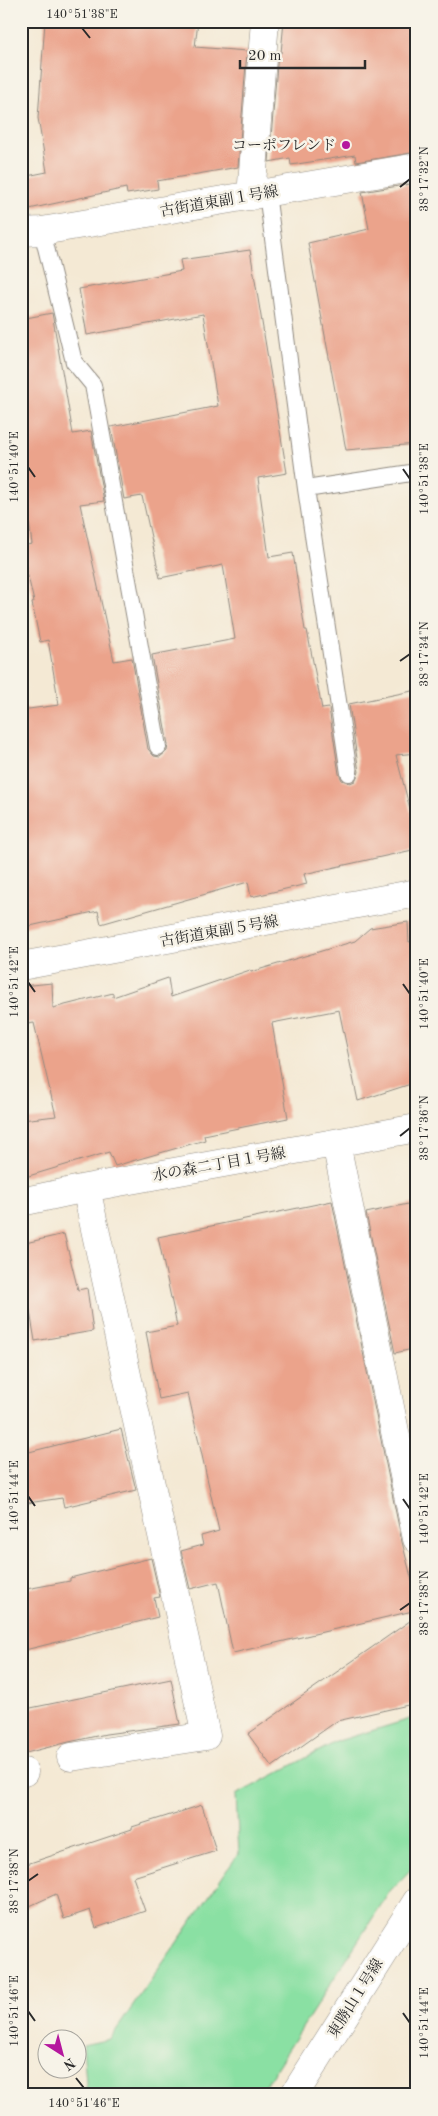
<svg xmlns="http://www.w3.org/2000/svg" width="438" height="2116" font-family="'Old Standard TT','Noto Serif JP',serif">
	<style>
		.green { fill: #8ae0a3; stroke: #5a8667 }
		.building { fill: #eba38b }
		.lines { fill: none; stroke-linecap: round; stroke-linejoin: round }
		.service-casing { stroke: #908a80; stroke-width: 18 }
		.minor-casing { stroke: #908a80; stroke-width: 29 }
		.service { stroke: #fff; stroke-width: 16 }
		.minor { stroke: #fff; stroke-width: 28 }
		.ticks { fill: none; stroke: #2b2b2b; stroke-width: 2 }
		.poi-dot { fill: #b5179e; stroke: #f7f3e8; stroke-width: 2 }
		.labels { text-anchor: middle; stroke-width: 5; stroke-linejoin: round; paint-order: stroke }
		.poi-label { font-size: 15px; fill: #2b2b2b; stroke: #f7f3e8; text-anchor: end }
		.street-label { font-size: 15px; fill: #2b2b2b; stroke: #f7f3e8 }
		.neatline { fill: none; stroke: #2b2b2b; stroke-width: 2 }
		.ticks-label { font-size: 12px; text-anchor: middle; fill: #2b2b2b }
	</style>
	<rect width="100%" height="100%" fill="#f7f3e8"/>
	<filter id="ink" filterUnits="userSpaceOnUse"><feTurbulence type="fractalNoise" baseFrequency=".02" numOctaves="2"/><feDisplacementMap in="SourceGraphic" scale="10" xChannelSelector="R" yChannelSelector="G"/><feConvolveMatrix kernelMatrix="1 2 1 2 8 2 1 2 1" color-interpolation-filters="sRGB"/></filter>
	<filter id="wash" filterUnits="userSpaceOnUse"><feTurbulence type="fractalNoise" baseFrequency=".0096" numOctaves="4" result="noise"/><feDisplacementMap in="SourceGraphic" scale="20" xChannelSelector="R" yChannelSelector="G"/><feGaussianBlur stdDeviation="1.12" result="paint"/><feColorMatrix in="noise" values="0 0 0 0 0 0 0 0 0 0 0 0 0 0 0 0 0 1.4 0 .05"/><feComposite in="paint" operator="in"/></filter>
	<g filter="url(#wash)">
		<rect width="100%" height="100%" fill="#f4e9d4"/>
		<!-- green -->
		<path class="green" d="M417,1717v146l-27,28 -129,201 -5,3h-169l-4,-50 27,-6 129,-186 -3,-58 102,-54z"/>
		<g id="blocks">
			<!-- building -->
			<path class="building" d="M45,21h153l-3,26 52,4 -9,116 -81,14 1,8 -31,5 -1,-6 -97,21 -2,-33 20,-4 -9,-54z
				M284,21h133v131l-61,10 -1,-7 -64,10 -1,-7 -21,4 9,-109h3z
				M417,183v261l-71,6 -38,-207 61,-14 -7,-37z
				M250,250l37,223 -29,5 11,79 24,-4 12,77h2l15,79 7,-1 10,66 3,6 8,3 5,-2 4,-9 -10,-68 68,-14v63l-21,2 21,81v13l-113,25 3,10 -56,13 -3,-15 -147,42 -3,-13 -77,17v-218l38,-5 -11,-65 -8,2 -8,-39 2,-1 -13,-56 11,-2 -11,-81v-144l31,-6 21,121 18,-3 13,70 -24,3 34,157 18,-3 16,91 6,7 6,1 7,-6 1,-6 -16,-90 83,-16 -12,-74 -63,13 -18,-82 -18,3 -13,-72 107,-21 -15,-92 -116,21 -8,-46 103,-18 -2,-11z
				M408,922l1,20 8,-2v142l-59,19 -19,-91 -67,13 16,95 -84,17 1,5 -90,26 -6,-14 -87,26v-58l34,-4 -22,-93 -13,2v-39l31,-3 1,25 60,-15v4l55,-19 3,19 79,-27 1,2 104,-31 15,-13z
				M332,1201l70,341 15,58v10l-184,43 -15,-71 -28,7 -9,-38 22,-6 -2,-9 18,-5 -31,-138 -29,6 -13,-67 31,-6 -19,-89z
				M417,1202v146l-22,5 -29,-140z
				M64,1234l14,56 9,-2 6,43 -58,10 -10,-59 -4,1v-39z
				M121,1429l15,61 -72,17 -2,-9 -41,6v-50z
				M151,1558l9,39 -6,1 4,19 -137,34v-61l49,-9v-3z
				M417,1616v87l-80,18 -65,46 -24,-33z
				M171,1679l9,45 -74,10 -37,8 -43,11 -5,-22v-21z
				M202,1805l14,46 -83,26 12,34 -49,17 -6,-18 -26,9 -8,-25 -35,16v-44l111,-37v-2z"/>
		</g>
	</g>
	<g filter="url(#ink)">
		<use href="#blocks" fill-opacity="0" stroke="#908a80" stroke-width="1"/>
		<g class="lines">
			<!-- service casing -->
			<g class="service-casing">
				<path id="service" d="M267,193l39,296 43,284
					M42,231l32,131 19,23 65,362
					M306,489l111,-17"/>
			</g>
			<!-- minor casing -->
			<g class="minor-casing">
				<path id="minor" d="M251,196l14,-175
					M21,232l21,-1 375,-64
					M21,966l396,-73
					M336,1143l81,396
					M21,1202l65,-14 331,-60
					M71,1757l135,-21 -120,-548
					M21,1773l3,-1
					M294,2095l123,-194"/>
			</g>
			<!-- service -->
			<use href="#service" class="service"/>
			<!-- minor -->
			<use href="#minor" class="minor"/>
		</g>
	</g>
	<!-- ticks -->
	<path class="ticks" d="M82,28l8,10M400,187l10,-8M28,467l7,10M403,469l7,10M400,661l10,-7M28,982l7,10M403,984l7,10M400,1136l10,-8M28,1496l7,10M403,1499l7,10M400,1610l10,-7M28,1881l10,-7M28,2011l7,10M403,2013l7,10M76,2078l8,10"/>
	<!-- markers -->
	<circle class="poi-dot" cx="346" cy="145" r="5"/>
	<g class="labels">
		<!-- poi labels -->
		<g class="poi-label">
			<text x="336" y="150">コーポフレンド</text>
		</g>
		<!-- street labels -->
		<g class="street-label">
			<text transform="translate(219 201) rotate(-10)" y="5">古街道東副１号線</text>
			<text transform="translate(219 931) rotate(-10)" y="5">古街道東副５号線</text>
			<text transform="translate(219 1164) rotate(-10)" y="5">水の森二丁目１号線</text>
			<text transform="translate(355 1998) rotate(-58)" y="5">東勝山１号線</text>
		</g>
	</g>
	<!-- margin -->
	<rect width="438" height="2116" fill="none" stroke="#f7f3e8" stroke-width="55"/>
	<!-- north arrow -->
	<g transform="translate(62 2054) rotate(144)"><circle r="24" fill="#f7f3e8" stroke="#a5a39c"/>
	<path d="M0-4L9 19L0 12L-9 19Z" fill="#b5179e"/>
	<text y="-8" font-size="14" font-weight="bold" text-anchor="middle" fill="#2b2b2b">N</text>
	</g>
	<!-- scale -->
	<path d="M240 60v8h125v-8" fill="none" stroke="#2b2b2b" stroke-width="2.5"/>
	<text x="248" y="60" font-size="15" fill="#2b2b2b" stroke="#f7f3e8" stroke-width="4" paint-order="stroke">20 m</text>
	<rect x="28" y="28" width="382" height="2060" class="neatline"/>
	<g class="ticks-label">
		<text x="82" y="18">140°51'38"E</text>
		<text transform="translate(424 179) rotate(-90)" y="4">38°17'32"N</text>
		<text transform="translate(14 467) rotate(-90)" y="4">140°51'40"E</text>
		<text transform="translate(424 479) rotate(-90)" y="4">140°51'38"E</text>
		<text transform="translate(424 654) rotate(-90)" y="4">38°17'34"N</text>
		<text transform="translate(14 982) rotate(-90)" y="4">140°51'42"E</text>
		<text transform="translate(424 994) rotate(-90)" y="4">140°51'40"E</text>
		<text transform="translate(424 1128) rotate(-90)" y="4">38°17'36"N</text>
		<text transform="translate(14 1496) rotate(-90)" y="4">140°51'44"E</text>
		<text transform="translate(424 1509) rotate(-90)" y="4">140°51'42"E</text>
		<text transform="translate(424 1603) rotate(-90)" y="4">38°17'38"N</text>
		<text transform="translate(14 1881) rotate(-90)" y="4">38°17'38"N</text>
		<text transform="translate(14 2011) rotate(-90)" y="4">140°51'46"E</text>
		<text transform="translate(424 2023) rotate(-90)" y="4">140°51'44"E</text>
		<text x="84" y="2107">140°51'46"E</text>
	</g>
</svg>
